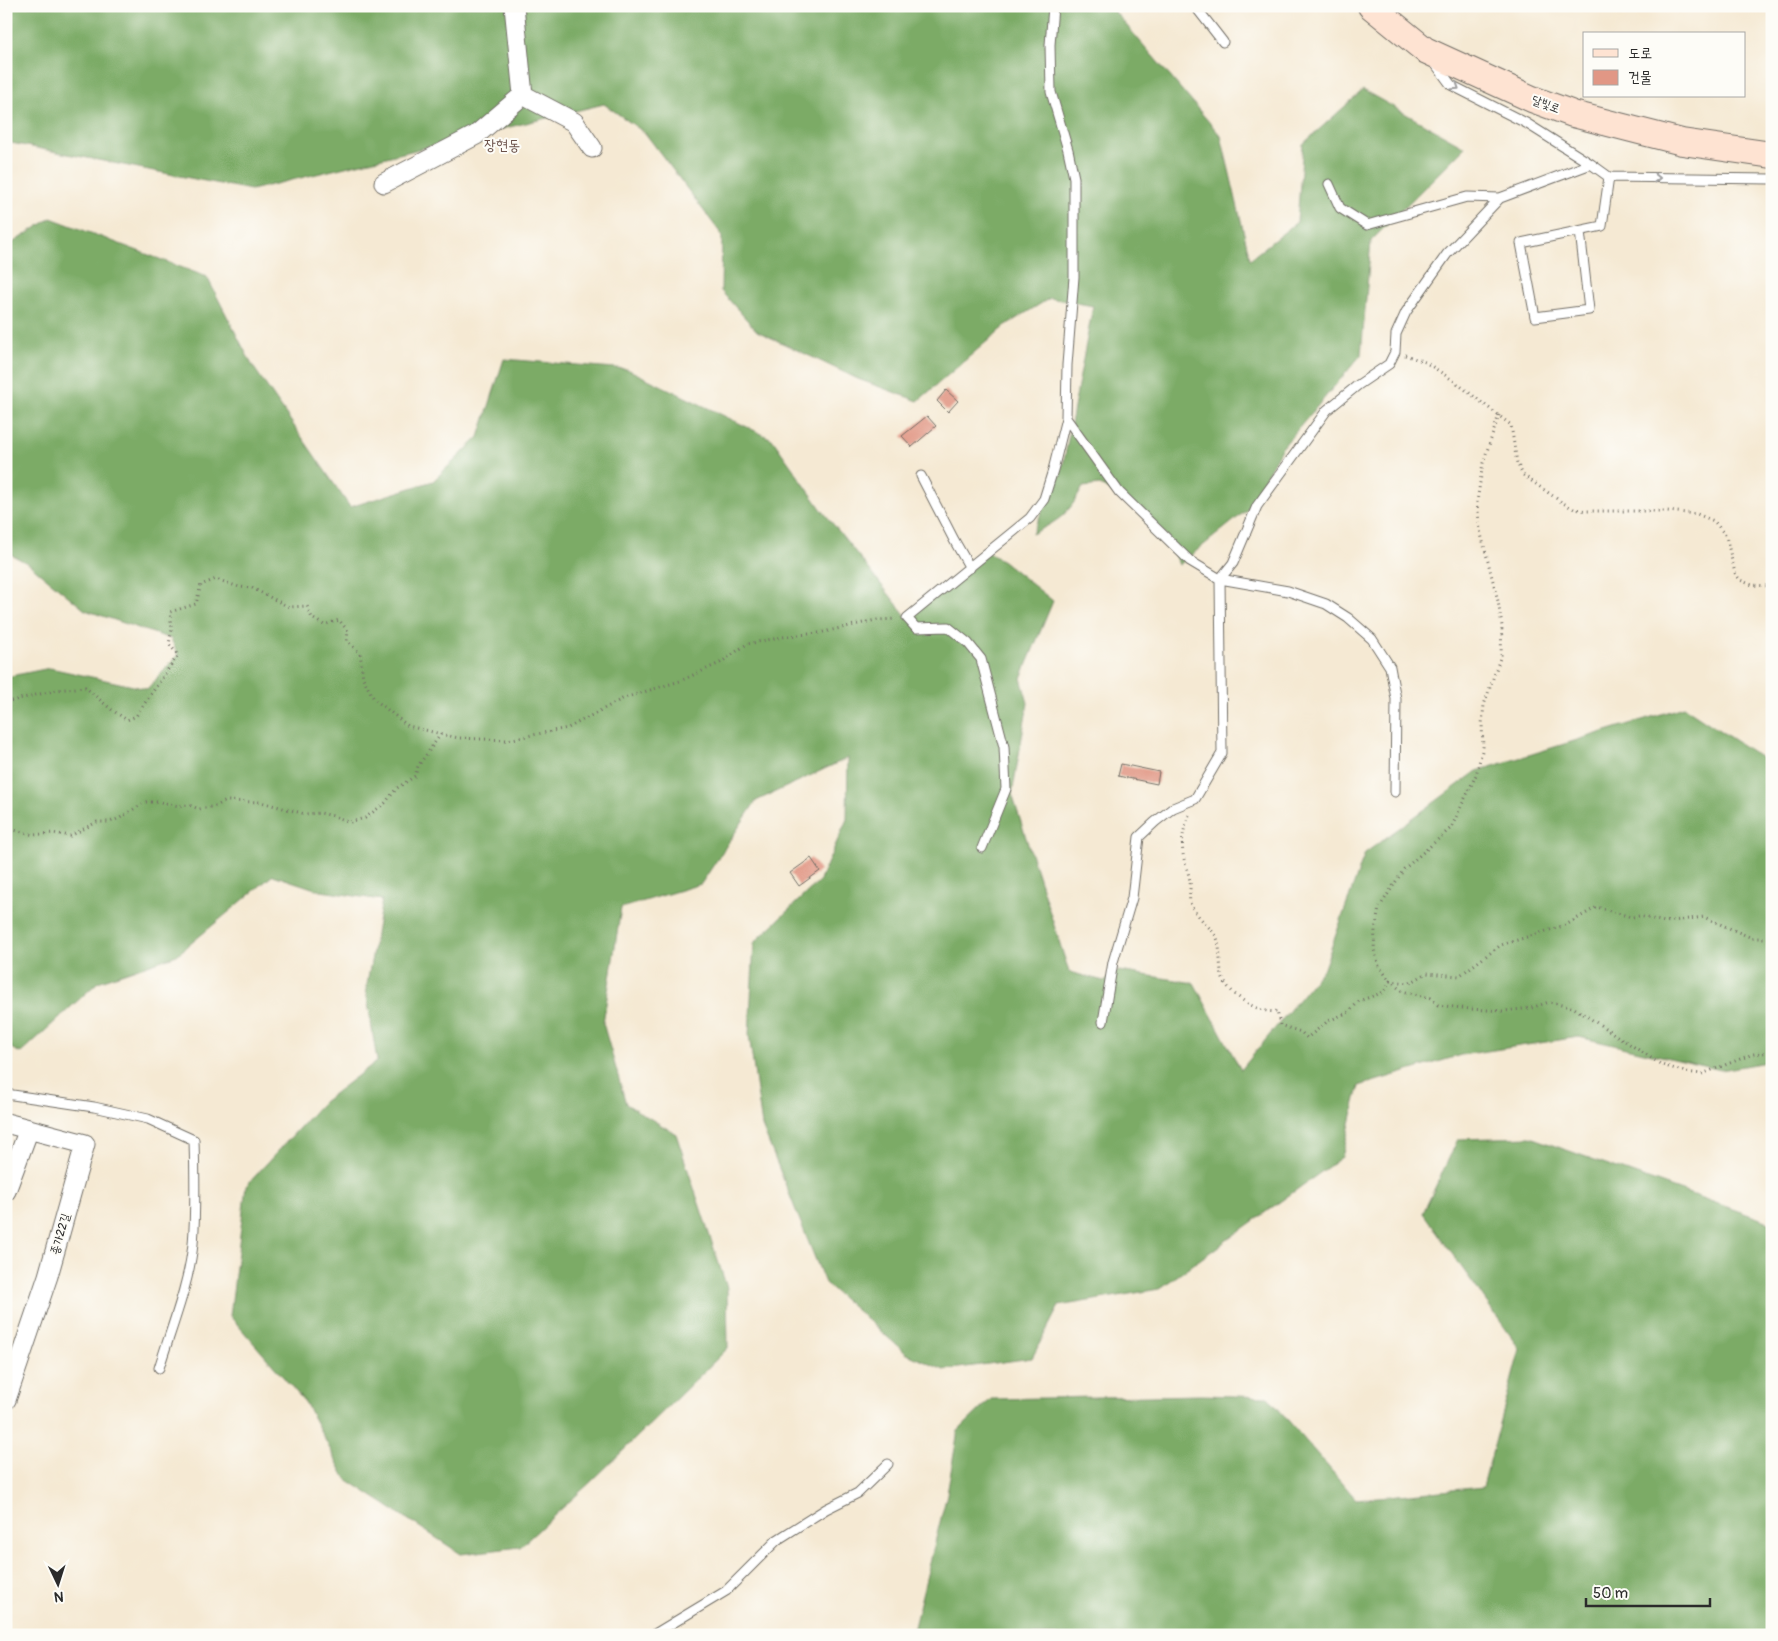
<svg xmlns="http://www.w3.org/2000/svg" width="1778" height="1641" font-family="Pangolin,'Poor Story',sans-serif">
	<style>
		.forest { fill: #7bab66; stroke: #536b48 }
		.building { fill: #e19785 }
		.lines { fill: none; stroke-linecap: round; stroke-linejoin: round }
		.lane-casing { stroke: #726e66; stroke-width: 11 }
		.street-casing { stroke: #726e66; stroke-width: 21 }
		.secondary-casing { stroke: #726e66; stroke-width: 28 }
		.path { stroke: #726e66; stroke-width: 3; stroke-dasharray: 1 4; stroke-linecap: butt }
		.lane { stroke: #fff; stroke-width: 9 }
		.street { stroke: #fff; stroke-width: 19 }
		.secondary { stroke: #fee3d2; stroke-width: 26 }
		.oneway { stroke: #a0a0a0 }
		.labels { text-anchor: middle; stroke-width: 4; stroke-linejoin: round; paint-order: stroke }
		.street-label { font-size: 12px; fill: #2b2b2b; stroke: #fdfcf7 }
		.quarter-label { font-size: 15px; fill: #6b514a; stroke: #fdfcf7 }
	</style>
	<rect width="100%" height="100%" fill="#fdfcf7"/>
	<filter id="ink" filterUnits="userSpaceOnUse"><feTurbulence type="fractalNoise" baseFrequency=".02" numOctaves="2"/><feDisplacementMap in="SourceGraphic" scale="10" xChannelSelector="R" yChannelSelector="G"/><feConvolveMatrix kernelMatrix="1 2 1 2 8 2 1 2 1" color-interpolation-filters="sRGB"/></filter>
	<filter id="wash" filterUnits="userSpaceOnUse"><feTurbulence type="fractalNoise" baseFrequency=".0096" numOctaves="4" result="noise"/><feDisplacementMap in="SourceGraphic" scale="20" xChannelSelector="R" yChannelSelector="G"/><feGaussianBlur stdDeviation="1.12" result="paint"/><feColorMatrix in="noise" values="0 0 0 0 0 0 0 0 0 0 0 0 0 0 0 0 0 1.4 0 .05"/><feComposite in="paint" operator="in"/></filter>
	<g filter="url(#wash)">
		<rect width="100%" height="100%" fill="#f5e9d3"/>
		<!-- forest -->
		<path class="forest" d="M6,6h1104l111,130 29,123 47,-37 6,-78 60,-54 102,57 -94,94 -10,114 -80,94 -34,61 -68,55 -11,-27 -37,-35 -31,-18 -17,2c-16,29 -22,32 -51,47l32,-73 29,-155 -43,-8 -44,27 -88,76 -60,-22 -101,-48 -36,-40 1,-56 -77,-102 -41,-29 -353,86 -245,-48z
			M51,218l156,59 45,88 98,142 83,-26 46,-44 25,-78 123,10 145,70 50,71 85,107 79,-66 17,10 50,40 -32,77 7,25 -16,91 57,178 35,9 15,-10 75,12 47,87 83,-102 41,-115 112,-82 207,-64 88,58v296l-51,9 -142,-33 -118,18 -102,31 -17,71 -183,132 -100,17 -27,52 -88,12 -37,-16 -82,-71 -63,-157 -13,-91 5,-92 66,-63 27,-61 1,-61 -92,43 -55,83 -80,24 -18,115 23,81 50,30 51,154 1,60 -134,131 -74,68 -59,7 -115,-75 -41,-77 -75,-86 16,-130 77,-84 54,-41 -11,-71 16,-90 -61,-9 -48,-16 -96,80 -79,27 -77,71 -15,-7v-369l44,-9 97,21 31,-34 -7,-16 -86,-29 -56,-46 -23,-12v-305z
			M1530,1137l242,86v412h-860l35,-141 11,-63 33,-32 211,-4 66,2 88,102 127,-12 37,-138 -97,-136 35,-74z"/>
		<g id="blocks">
			<!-- building -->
			<path class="building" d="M946,390l12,11 -10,11 -11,-11z
				M927,416l9,10 -24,21 -10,-11z
				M1121,764l38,8 -2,12 -39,-8z
				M811,858l9,13 -21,15 -9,-13z"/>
		</g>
	</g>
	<g filter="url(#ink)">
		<use href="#blocks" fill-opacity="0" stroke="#726e66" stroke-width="1"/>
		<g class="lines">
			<!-- lane casing -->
			<g class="lane-casing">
				<path id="lane" d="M1195,6l28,36
					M1434,62l17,23 75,38 65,41 18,13 -7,49 -81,17 14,74 54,-7 -9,-79
					M1609,177l163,2
					M1329,184l11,24 27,17 100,-28 33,1
					M1066,418l53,74 71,69 30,18 2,174 -27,46 -22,9 -18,14 -16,15 -7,61 -19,64 -10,60
					M921,476l33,64 16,28
					M1395,792l1,-93 -6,-32 -18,-28 -24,-21 -22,-14 -38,-13 -68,-12 13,-16 24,-57 70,-96 31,-25 31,-21 6,-12 1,-18 10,-22 41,-58 53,-56 91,-34
					M982,848l24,-59 -2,-42 -23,-88 -13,-16 -20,-16 -32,1 -9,-10 123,-100 14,-19 9,-29 13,-52 1,-53 7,-88v-99l-6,-28 -17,-58 -1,-47 3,-39
					M6,1094l88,13 54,12 46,21c1,35 2,70 -1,104 -4,40 -22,85 -34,124
					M653,1635l73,-44 51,-51 49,-31 32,-16 30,-29"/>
			</g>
			<!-- street casing -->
			<g class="street-casing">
				<path id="street" d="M514,6l9,89 51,27 18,26
					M384,183l92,-48 47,-40
					M6,1123l79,21 -37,132 -42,124
					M6,1191l23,-62"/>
			</g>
			<!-- secondary casing -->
			<g class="secondary-casing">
				<path id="secondary" d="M1371,6l54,44 107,49 41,15 109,28 90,13"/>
			</g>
			<!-- path -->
			<path class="path" d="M1405,355l20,7 29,19 57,44 6,38 6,12 40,28 11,6 13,2h80l30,3 17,7 12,15 9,37 5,7 12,5 20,1
				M1499,415l-16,48 -6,39 3,28 18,71 4,25 -1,29 -17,50 -2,19 1,23 -7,28 -25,53 -47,41 -25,39 -4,22 -1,20 5,16 11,15 20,2 17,-10 32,3 42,-31 65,-20 31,-18 34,10 8,-1 26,6 39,-5 48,21h20
				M6,702l51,-12 28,-3 27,23 15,10 9,-4 42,-61 -9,-11 3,-15 -2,-17 26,-8 5,-19 15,-6 23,8 13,1 37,19 18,-1 5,12 12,7 15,-5 9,11 -1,10 13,12 3,25 11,21 34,27 50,12 49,2 61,-12 56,-30 56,-17 40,-18 27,-19 41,-8 31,-3 57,-13 19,-1
				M1189,815c-5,13 -8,24 -6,38 1,10 6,19 7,29 1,7 -2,17 1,23 6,13 22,24 26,33 4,12 2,26 5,38 5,18 38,39 55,35l3,14 21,7 6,6 21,-17 21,-9 10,-11 25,-9 6,-11 12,10 29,7 7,7 32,4 34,2 27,-3 18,-6 25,6 88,57 24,7 16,2 51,-20 19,-2
				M6,828l28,7 19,-2 17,3 27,-14h13l10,-4 25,-16h15l19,4 10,-1 10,4 17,-3 10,-5 35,1 44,12 15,-1 14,3 16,6 15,-4 20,-15 12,-15 18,-12 3,-10 23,-32"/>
			<!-- lane -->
			<use href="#lane" class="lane"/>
			<!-- street -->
			<use href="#street" class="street"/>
			<!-- secondary -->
			<use href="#secondary" class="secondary"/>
		</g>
		<!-- one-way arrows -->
		<defs><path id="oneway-chevron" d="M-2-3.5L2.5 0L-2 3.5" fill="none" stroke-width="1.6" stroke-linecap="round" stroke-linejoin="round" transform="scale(1.25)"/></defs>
		<g class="oneway">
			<use href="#oneway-chevron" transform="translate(1456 87) rotate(33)"/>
			<use href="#oneway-chevron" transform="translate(1657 178) rotate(1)"/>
		</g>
	</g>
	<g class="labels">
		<!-- street labels -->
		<g class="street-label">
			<text transform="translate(1546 104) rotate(21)" y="4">달빛로</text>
			<text transform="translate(60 1234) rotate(-74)" y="4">종가22길</text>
		</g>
		<!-- quarter labels -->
		<g class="quarter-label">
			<text x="502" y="150">장현동</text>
		</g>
	</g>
	<!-- margin -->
	<rect width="1778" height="1641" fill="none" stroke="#fdfcf7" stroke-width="25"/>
	<!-- legend -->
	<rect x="1583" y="32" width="162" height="65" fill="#fdfcf7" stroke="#a9a8a5"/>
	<rect x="1593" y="49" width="25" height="8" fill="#fee3d2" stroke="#a9a8a5"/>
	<text x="1628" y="58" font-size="15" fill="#2b2b2b">도로</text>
	<rect x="1593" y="70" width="25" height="15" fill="#e19785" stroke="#a9a8a5"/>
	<text x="1628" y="82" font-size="15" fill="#2b2b2b">건물</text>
	<!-- north arrow -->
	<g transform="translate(58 1584) rotate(176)" stroke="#fdfcf7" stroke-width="4" paint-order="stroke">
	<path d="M0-4L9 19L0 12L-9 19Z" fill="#2b2b2b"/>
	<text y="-8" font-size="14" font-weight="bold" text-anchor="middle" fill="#2b2b2b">N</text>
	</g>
	<!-- scale -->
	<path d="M1586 1598v8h124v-8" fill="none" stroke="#2b2b2b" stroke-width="2.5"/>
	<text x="1593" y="1598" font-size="15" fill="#2b2b2b" stroke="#fdfcf7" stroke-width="4" paint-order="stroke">50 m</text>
</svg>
